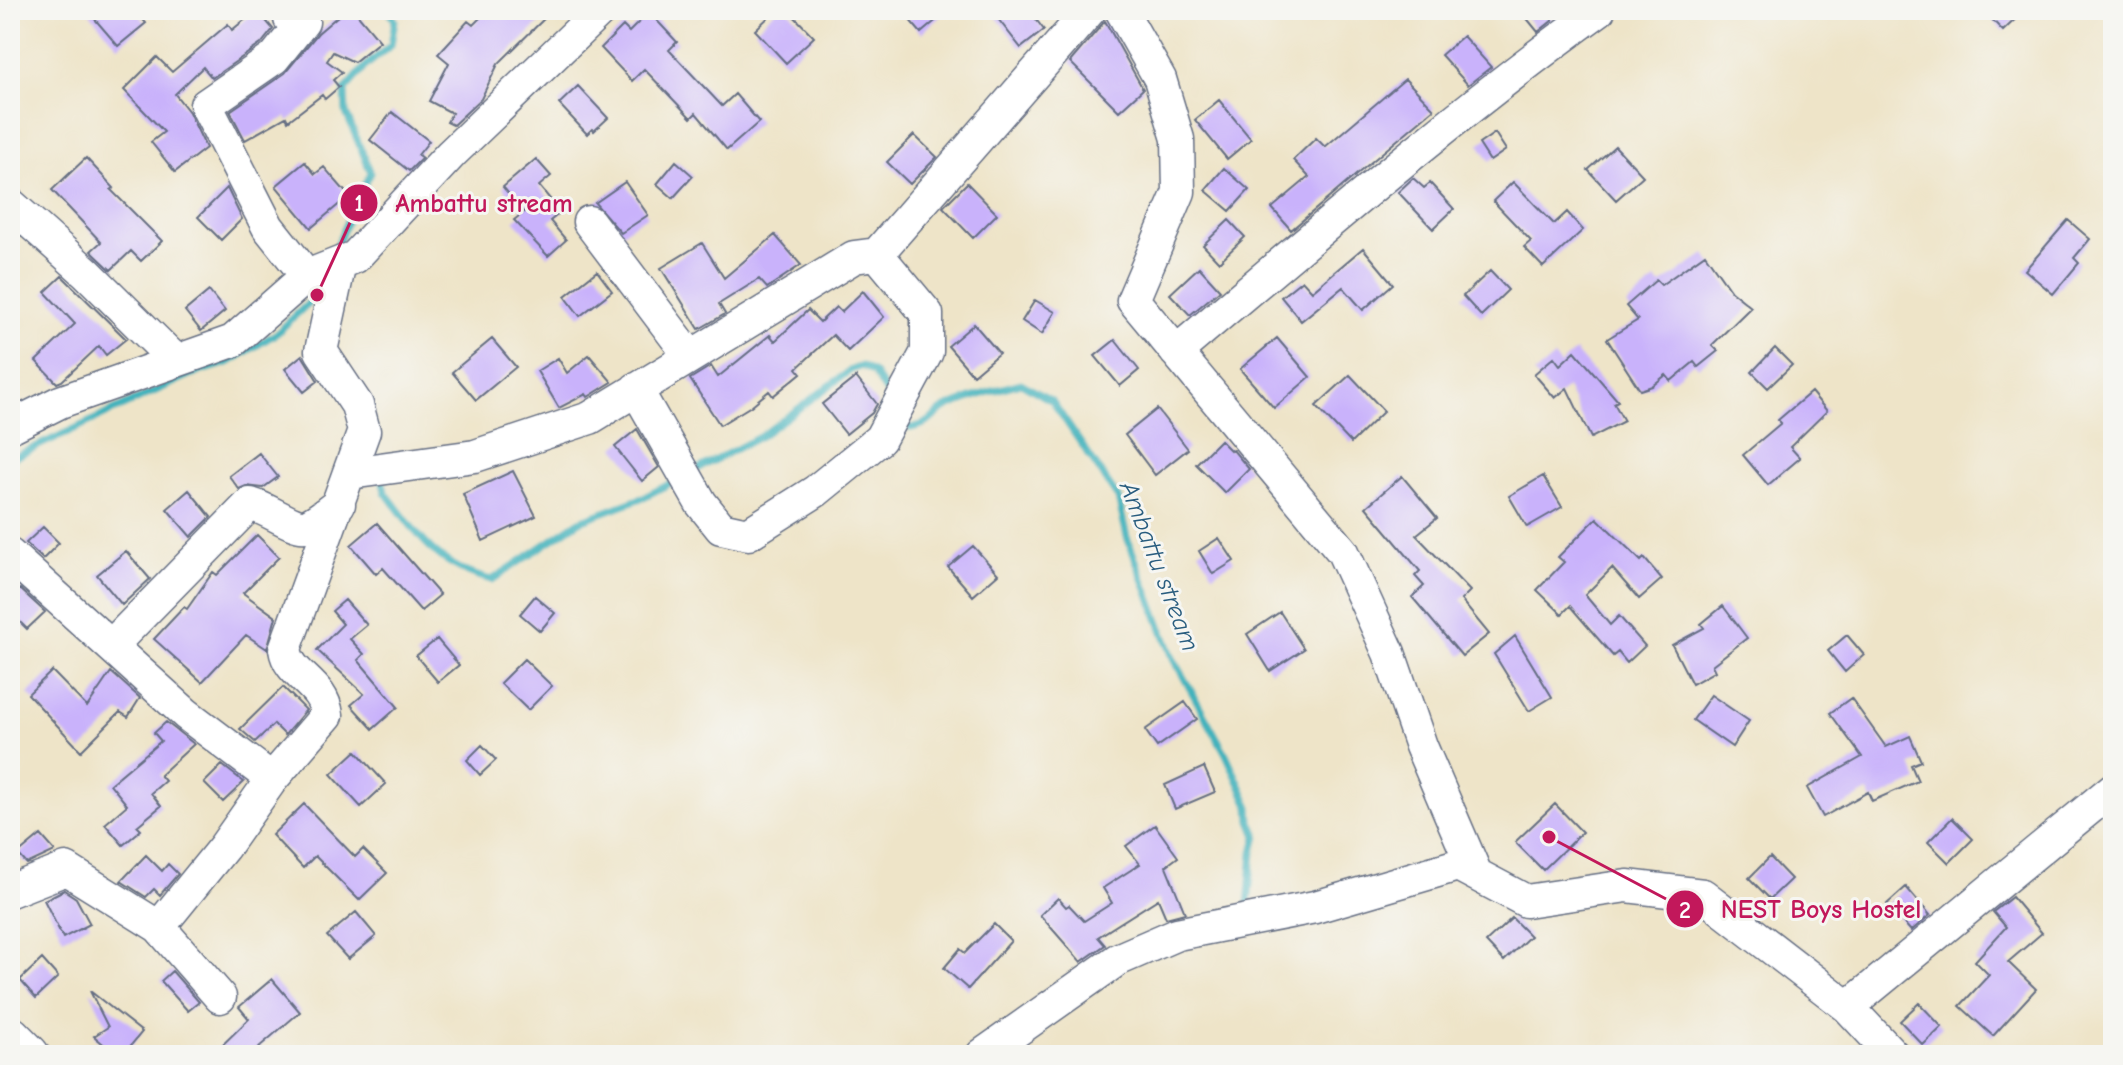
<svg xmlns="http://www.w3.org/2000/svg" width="2123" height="1065" font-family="'Comic Neue',sans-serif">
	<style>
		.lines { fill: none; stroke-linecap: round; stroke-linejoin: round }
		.stream { stroke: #43b2bc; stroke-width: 7 }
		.building { fill: #c9b2fb }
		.minor-casing { stroke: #656e83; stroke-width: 35 }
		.major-casing { stroke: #656e83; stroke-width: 43 }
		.minor { stroke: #fff; stroke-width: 32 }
		.major { stroke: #fff; stroke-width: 40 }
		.labels { text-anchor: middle; stroke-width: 6; stroke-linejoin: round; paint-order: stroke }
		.water-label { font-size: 26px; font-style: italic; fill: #295d7f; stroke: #f6f6f2 }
		.leader { fill: none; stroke: #c2185b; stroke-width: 3 }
		.callout-dot { fill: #c2185b; stroke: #f6f6f2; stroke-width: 3 }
		.mark-label { font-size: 24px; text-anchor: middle; font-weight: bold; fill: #fff }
		.callout-label { font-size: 26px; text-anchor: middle; font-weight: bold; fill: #c2185b; stroke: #f6f6f2; stroke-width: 6; stroke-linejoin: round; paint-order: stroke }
	</style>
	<rect width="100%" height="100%" fill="#f6f6f2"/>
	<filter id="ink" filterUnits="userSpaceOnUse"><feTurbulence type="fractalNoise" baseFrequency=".0125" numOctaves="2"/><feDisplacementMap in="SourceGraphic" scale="16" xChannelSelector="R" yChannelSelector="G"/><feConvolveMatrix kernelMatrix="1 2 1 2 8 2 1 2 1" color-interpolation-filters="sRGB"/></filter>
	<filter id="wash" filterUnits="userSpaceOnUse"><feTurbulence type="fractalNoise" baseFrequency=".006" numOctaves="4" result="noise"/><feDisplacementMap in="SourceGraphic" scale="32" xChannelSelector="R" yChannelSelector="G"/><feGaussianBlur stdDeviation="1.8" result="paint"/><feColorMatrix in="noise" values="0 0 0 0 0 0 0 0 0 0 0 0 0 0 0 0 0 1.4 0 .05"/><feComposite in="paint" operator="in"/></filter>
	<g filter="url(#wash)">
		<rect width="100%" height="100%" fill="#eee4c8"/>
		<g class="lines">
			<!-- stream -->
			<path class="stream" d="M333,255l23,-56 15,-26 -25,-60 -1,-23 21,-24 25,-21 4,-25 -7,-10
				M899,421l12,7c25,-5 19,-13 37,-21 24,-11 48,-17 73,-24l31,18 66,97 9,39 46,121 53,96 24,53 1,14 6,15 -4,16 -5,52
				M10,459l180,-84 38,-12 49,-30 40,-38 3,-6
				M694,471l67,-35 90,-66 11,-4 12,7 16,25
				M382,478l3,14c34,44 50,74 107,88l88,-59 64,-24 35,-18"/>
		</g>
		<g id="blocks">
			<!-- building -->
			<path class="building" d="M87,10h48l11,13 -28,23z
				M257,10l16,19 -12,15 -49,34 -9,-11 -28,27 14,18 17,36 -31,24 -24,-30 13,-10 -40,-42 33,-33 15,15 56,-48 4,6z
				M345,10h9l26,31 -26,21 -21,-10 -6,9 15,11 -9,8 6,7 -14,12 -3,-4 -34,26 -2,-4 -41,23 -15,-29 55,-38 33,-40z
				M488,10h65l-55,54 -17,35 -28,26 -6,-3 5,-9 -23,-12 20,-38 -11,-9 30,-33 5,4z
				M776,10h12l26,27 -28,26 -31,-33z
				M901,10h47l-27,23z
				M991,10h38l15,20 -23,18z
				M1520,10h25l8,10 -15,12z
				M1983,10h42l-22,21z
				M649,12l28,30 -8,8 53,56 13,-12 24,28 -32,28 -31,-37 -5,5 -47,-49 -12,12 -31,-33 22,-22 6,6z
				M1105,21l38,68 -24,22 -49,-49z
				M1463,36l28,31 -23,18 -27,-30z
				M1405,79l29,30 -143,121 -19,-22 37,-31 -16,-17 23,-22 9,9z
				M578,86l30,32 -14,13 -2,-2 -5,5 -28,-30z
				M1219,100l32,39 -24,20 -32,-39z
				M392,112l37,29 -11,14 4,3 -13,13 -39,-31z
				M1495,133l11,17 -16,11 -11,-17z
				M914,135l23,22 -27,27 -23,-22z
				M1615,146l28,30 -27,24 -28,-30z
				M86,158l28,30 -3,2 51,51 -21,20 -10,-10 -20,19 -20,-19 10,-9 -49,-52z
				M536,159l15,17 -12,10 22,26 -11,9 16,19 -18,16 -34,-36 10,-8 -21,-25z
				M676,161l17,15 -20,22 -16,-14z
				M305,162l10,12 9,-7 25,29 -38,32 -35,-42z
				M1224,168l25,22 -19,21 -25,-21z
				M1413,178l11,10 6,-5 24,26 -21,20 -35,-37z
				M625,182l23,33 -27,18 -26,-30z
				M1513,182l41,42 13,-12 16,18 -40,37 -19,-20 7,-6 -38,-40z
				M967,183l30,31 -24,24 -30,-31z
				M227,188l15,31 -21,21 -23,-23z
				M1229,220l16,17 -26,25 -16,-17z
				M2068,220l22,19 -16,19 5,5 -26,31 -28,-24z
				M775,235l26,30 -34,23 -8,-9 -40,25 6,10 -26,15 -38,-61 41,-25 22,35z
				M1363,248l30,36 -30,26 -20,-23 -42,34 -20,-24 21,-17 10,11z
				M1705,254l26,37 20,16 -39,38 6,6 -20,16 -4,-5 -23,19 -5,-6 -14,11 -12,4 -33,-51 31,-19 -12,-14 30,-26 5,5z
				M1199,267l21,23 -30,25 -20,-21z
				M597,271l15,20 -32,25 -15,-20z
				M1490,271l18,19 -27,26 -18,-20z
				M62,276l64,63 -20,16 -7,-9 -37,35 -5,2 -21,-22 39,-37 -30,-32z
				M209,291l16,20 -24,20 -16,-20z
				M863,291l21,26 -36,34 -15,-16 -36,33 4,5 -28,23 -4,-5 -18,15 -31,19 -30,-46 21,-13 7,11 52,-42 5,6 33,-31 12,12 16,-15 5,5z
				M1035,300l20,12 -13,22 -20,-13z
				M974,324l25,29 -26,22 -25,-29z
				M1277,338l33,39 -36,31 -34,-39z
				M492,339l24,28 -40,33 -24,-28z
				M1115,340l24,30 -19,16 -25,-30z
				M1775,348l17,17 -24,23 -16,-16z
				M1575,351l43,50 -4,2 10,18 -33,17 -24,-50 -12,10 -21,-24 20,-17 6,8z
				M302,355l16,26 -14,11 -19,-23z
				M589,355l23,27 -24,15 -2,-3 -27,14 -22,-37 21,-13 9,15z
				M1350,375l34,36 -33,32 -35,-37z
				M856,377l21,27 -5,9 -26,21 -24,-30z
				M1811,392l16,19 -37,36 10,11 -32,27 -25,-30 38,-32 -3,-3z
				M1157,409l31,40 -33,26 -30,-40z
				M637,429l22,38 -17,14 -27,-34z
				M1220,440l11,11 2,-1 16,19 -24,24 -29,-29z
				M259,453l19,24 -15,11 -17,-2 -7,3 -10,-13z
				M513,471l23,45 -53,25 -20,-47z
				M1402,476l35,42 -21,17 54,56 -9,9 28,34 -27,22 -50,-59 12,-11 -9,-10 5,-5 -54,-64z
				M1543,476l19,31 -35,20 -18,-31z
				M189,490l22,27 -20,20 -24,-28z
				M1597,518l44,43 3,-3 18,21 -23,20 -27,-31 -27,27 25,30 9,-9 26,30 -18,17 -9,-11 -5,4 -43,-50 -8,8 -25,-24 27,-28 -6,-5z
				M377,523l63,72 -19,16 -38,-43 -7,6 -25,-29z
				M43,527l16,16 -16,16 -17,-16z
				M257,535l22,22 -36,36 33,24 -9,32 -21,-14 -44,47 -48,-43 30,-32 3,2 26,-37 4,3z
				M1219,538l15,23 -21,13 -14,-23z
				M973,546l25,28 -25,22 -25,-29z
				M126,551l24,28 -28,26 -25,-30z
				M20,589l25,23 -18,17 -17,-17v-13z
				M535,596l20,17 -15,18 -20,-17z
				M345,600l22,25 -17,14 14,15 -6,6 40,47 -25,22 -22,-24 13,-11 -47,-44 26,-26 -11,-13z
				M1723,606l24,32 -35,27 3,6 -23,13 -20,-39 32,-17 -3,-4z
				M1280,612l24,37 -34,22 -23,-37z
				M1847,635l17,20 -19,17 -17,-21z
				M1515,636l37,61 -23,14 -35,-57z
				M437,639l22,26 -21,17 -22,-26z
				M524,659l28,27 -24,24 -28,-27z
				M52,671l35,36 24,-35 29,26 -12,19 -8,-5 -39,39 -53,-57z
				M283,687l23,23 -21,25 -11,-11 -19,18 -15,-13z
				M1711,695l38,26 -17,26 -39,-27z
				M1851,698l35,49 24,-11 11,25 -10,4 7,16 -46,20 -4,-9 -45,25 -16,-29 55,-31 -32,-44z
				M1185,702l12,17 -40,28 -12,-17z
				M166,722l28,22 -34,31 5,6 -14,12 10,13 -24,20 4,4 -18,15 -18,-21 22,-19 -17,-21 51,-43 -7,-8z
				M482,745l14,15 -16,15 -13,-15z
				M356,751l30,33 -25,23 -30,-33z
				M222,765l22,17 -21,20 -19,-19z
				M1204,767l11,25 -40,17 -10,-24z
				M304,804l51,53 8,-8 24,24 -28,27 -44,-44 -12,12 -31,-33z
				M1555,804l27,28 -39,38 -28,-28z
				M1952,818l21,21 -24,24 -21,-21z
				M1155,825l23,32 -12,9 19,47 -19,5 -8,-19 -60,38 7,8 -24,17 -41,-47 18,-17 8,9 3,-2 15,16 28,-18 -9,-15 37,-24 -14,-18z
				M41,835l14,16 -28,13 -9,-10z
				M146,855l16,16 6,-7 10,10 -18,21 -6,-6 -8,8 -25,-16z
				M1770,857l21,22 -21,20 -21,-21z
				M1906,887l24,28 -19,16 -24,-27z
				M64,890l12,8 14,26 -27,14 -19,-38z
				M2012,897l30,36 -34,29 28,27 -43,47 -33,-30 29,-31 -14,-14 31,-34 -13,-15z
				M356,912l20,24 -28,23 -21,-23z
				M1512,918l18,18 -26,25 -18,-19z
				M994,924l17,17 -43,48 -24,-21 16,-19 5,4z
				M42,959l16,18 -22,21 -16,-18z
				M172,971l27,31 -11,9 -27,-30z
				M272,979l28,33 -41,35 7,8h-54l37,-36 -10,-12z
				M90,991l52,41 -19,23h-7l-22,-19 14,-9z
				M1919,1003l23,24 -19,18 -23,-24z"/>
		</g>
	</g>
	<g filter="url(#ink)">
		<use href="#blocks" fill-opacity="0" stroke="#656e83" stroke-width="2"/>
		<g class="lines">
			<!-- minor casing -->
			<g class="minor-casing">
				<path id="minor" d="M289,10l1,9 13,3 -29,36 -68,47 62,122 39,49
					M1121,10l39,69 18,60 1,53 -46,108 210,252 46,101 32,93 55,128
					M10,204l77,69 89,88
					M589,222l101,134
					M877,254l213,-244
					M1176,352c139,-117 276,-236 423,-342
					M10,427l50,-25 173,-61 74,-65 48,-19 96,-103 150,-144
					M350,473l125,-17 115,-38 264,-161 23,-3 50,60v38l-47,87 -64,52 -68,43 -27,-6 -20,-25 -65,-114
					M10,555l176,159 86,65 -48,68 -65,80 -93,-58 -56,22
					M111,646l139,-142c15,3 45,25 55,22 12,-4 24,-16 34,-22
					M272,779l55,-64c-4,-33 -38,-38 -42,-66l79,-218 -7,-26 -36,-54 19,-88
					M159,927l61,70
					M1848,1007l265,-218
					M982,1055l135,-95 60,-26 138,-27 143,-42 68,36 101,-15 76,9 145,112 45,48"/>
			</g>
			<!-- major casing -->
			<g class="major-casing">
				<path id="major" d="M10,1036l19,19"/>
			</g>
			<!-- minor -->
			<use href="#minor" class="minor"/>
			<!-- major -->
			<use href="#major" class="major"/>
		</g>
	</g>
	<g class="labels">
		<!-- water labels -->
		<g class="water-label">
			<text transform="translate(1160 566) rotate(69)" y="9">Ambattu stream</text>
		</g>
	</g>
	<!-- callouts -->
	<path class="leader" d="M317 295L359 203M1549 837L1685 909"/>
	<g class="callout-dot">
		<circle cx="317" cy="295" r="8"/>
		<circle cx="1549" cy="837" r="8"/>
		<circle cx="359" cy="203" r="20"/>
		<circle cx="1685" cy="909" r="20"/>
	</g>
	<g class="mark-label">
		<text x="359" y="211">1</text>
		<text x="1685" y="918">2</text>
	</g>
	<g class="callout-label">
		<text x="484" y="212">Ambattu stream</text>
		<text x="1821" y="918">NEST Boys Hostel</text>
	</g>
	<!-- margin -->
	<rect width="2123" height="1065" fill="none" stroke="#f6f6f2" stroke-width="40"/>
</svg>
